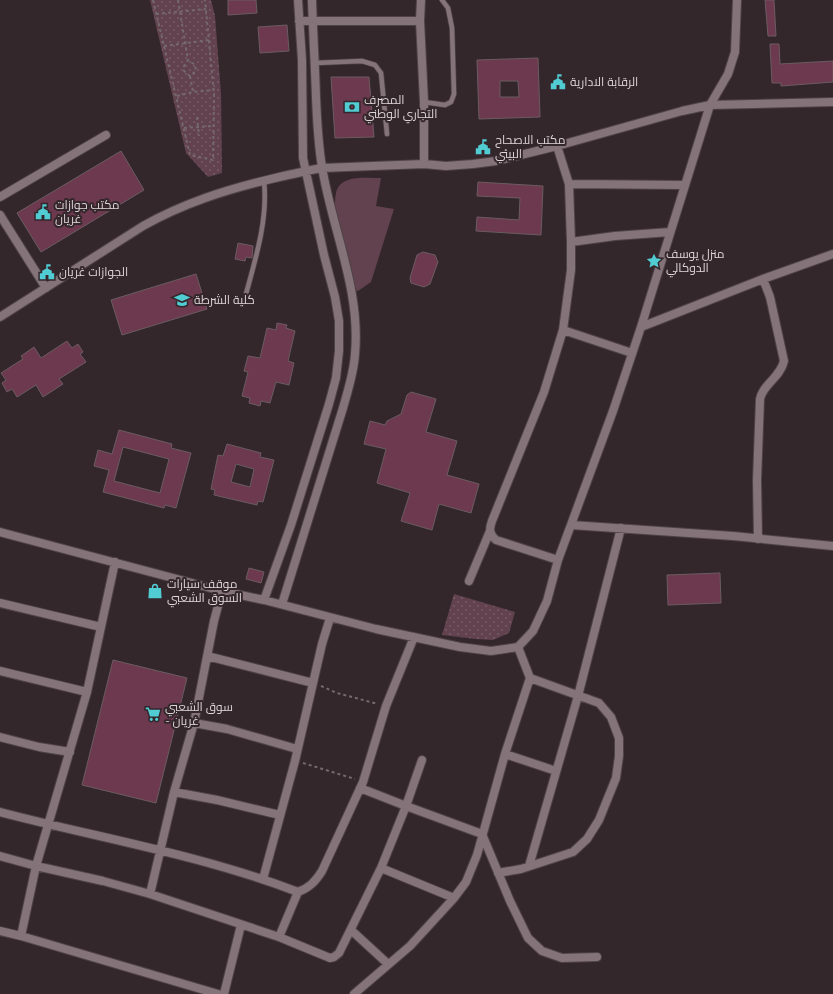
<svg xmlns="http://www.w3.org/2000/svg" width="833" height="994" font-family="'PT Serif',Cairo,serif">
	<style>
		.grass { fill: #61424e }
		.park { fill: url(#park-dots) }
		.building { fill: #6c394e; stroke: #6b5c61; fill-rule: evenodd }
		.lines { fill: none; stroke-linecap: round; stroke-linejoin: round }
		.service-casing { stroke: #4f4347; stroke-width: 6 }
		.minor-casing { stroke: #4f4347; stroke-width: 10 }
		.path { stroke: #75696d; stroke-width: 2; stroke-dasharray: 3 3; stroke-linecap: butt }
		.service { stroke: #84747a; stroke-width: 4.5 }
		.minor { stroke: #84747a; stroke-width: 8 }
		.labels { text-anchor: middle; stroke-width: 4; stroke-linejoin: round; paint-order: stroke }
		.poi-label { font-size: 12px; fill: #dfd6d9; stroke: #34272c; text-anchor: start }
	</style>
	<defs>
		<pattern id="park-dots" width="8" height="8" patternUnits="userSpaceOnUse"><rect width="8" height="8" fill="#61424e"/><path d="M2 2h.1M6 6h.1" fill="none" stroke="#775d67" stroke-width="1.8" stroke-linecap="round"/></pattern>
	</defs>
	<rect width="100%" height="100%" fill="#34272c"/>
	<!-- grass -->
	<path class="grass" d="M381,178l-5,28 18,3 -23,73 -13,9 -3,-1 -20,-84c0,-4 0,-9 1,-13 4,-19 30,-15 45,-15z"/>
	<!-- park -->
	<path class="park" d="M150,0h61l4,16 6,78 1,79 -14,4 -22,-24z
		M454,594l61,18 -6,21 -16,7 -17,-1 -34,-4z"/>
	<!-- building -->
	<path class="building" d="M228,0h28l1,13 -29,2z
		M765,0h9l2,36h-8z
		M287,25l2,26 -29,2 -2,-26z
		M770,44h9l1,20 53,-3v21l-52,4v-3h-9z
		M538,58l2,59 -61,2 -2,-59zM500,81h18l1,16h-19z
		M331,77h38l5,60 -39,1z
		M121,151l23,39 -103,62 -24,-39z
		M478,182l65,4 -2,49 -65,-4 1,-14 42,3 1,-22 -43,-2z
		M238,243l15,3 -1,12 -6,-1 -1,4 -10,-2z
		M423,252l12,3 3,7 -8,22 -6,3 -13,-4 -1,-5 7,-23z
		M196,274l11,35 -85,26 -11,-35z
		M277,323l10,2 -1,3 9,3 -7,30 6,2 -5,22 -13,-3 -6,21 -9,-2 -1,5 -11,-3 1,-5 -8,-2 6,-24 -4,-1 4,-15 12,2 7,-30 9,2z
		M67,341l5,7 6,-4 5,8 -3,2 6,8 -27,17 4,5 -20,13 -7,-12 -19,12 -5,-8 -5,3 -5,-9 4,-3 -5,-7 22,-14 -2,-3 13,-9 7,11z
		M411,392l25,7 -10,33 31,9 -10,34 32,9 -8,29 -32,-9 -7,26 -31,-9 9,-28 -33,-10 9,-34 -22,-5 6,-23 15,4 2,-4 14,-7 6,-19z
		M119,430l53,14 -1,4 20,5 -15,55 -11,-3 -1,3 -61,-16 6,-22 -15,-4 4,-16 14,4zM123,447l46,12 -9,34 -46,-12z
		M227,444l34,9 -1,4 14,3 -11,42 -5,-1 -1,4 -43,-10 1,-5 -4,-1 7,-34 5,1zM236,464l18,5 -4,18 -19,-5z
		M249,568l15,4 -3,11 -15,-4z
		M720,573l1,30 -53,2 -1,-30z
		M113,660l74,18 -31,125 -74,-18z"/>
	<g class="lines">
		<!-- service casing -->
		<g class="service-casing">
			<path id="service" d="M315,63l47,-2 13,4 6,8 6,61
				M424,102l21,3 6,-3 3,-8 -2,-66 -4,-20 -6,-8
				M246,294c10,-37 22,-75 18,-113"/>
		</g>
		<!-- minor casing -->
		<g class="minor-casing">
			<path id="minor" d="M299,21h121l4,81v62
				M420,21l1,-21
				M557,146l12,38 2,58v28l-8,60 -19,62 -52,129c-3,8 -3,13 4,19l62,20
				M569,184l116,1
				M0,197l106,-62
				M0,215l46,73
				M571,242l44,-6 55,-4
				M0,317l143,-91c41,-23 82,-36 128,-47 17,-4 34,-8 51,-11l102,-4 22,2 27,-2 23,-3 61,-15 125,-35 28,-6 123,-3
				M641,327l122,-48 70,-25
				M563,330l69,23
				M571,525l162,11 100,10
				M0,532l222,59 42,9 112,29 84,18 31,4 27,-4 15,-16 14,-30 11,-41 55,-149 28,-84 69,-222 18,-31 7,-22 2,-52
				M758,539l-1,-59 3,-81c3,-15 20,-21 24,-38l-14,-64 -7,-18
				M469,581l21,-50
				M264,600l27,-75 38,-121 7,-26 3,-27v-30l-4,-24 -11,-42 -21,-97 -1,-98 -4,-60
				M0,603l101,24
				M282,604l61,-196c5,-18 11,-36 12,-54 6,-64 -23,-125 -33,-187 -4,-24 -5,-46 -6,-70 -1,-32 -3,-65 -4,-97
				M207,656l106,27
				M0,671l87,21
				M194,723l33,6 70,20
				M0,737l39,10 31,5
				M505,754l51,17
				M422,760l-16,46 76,28 28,67 18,37 14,13 20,7 35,-1
				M360,788l46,18 -25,62 73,30
				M174,792l43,8 63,15
				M0,812c99,26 202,43 298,80 11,-4 17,-10 24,-21l41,-89 23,-76 28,-69
				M0,856l36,10 67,15 47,13 129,43 19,-45
				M529,866l49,-170 43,-168
				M498,873l23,-4 52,-17 14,-13 12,-19 17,-42 3,-22v-18l-8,-21 -12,-14 -69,-25
				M263,879l32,-118 27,-117 8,-26
				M150,894l24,-102 20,-69 20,-102 8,-30
				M351,930l37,34
				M0,931l21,5 197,58
				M21,936l15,-70 51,-174 28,-130
				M279,937l51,21 4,-1 5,-4 42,-85
				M224,994l17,-69
				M354,994l56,-48 44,-48 12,-16 11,-27 28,-101 25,-76 -12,-31"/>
		</g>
		<!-- path -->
		<path class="path" d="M153,0l37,155 23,5 1,-66 -9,-94
			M178,0l10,60 -4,6v5l6,5 6,-5 -1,-6 -7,-5
			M156,14l50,-5
			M164,46l45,-6
			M190,76l3,16
			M177,96l16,-4 21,-2
			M197,117l2,19
			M184,128l29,-2
			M321,686l16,7 41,11
			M303,763l52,16"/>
		<!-- service -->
		<use href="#service" class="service"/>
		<!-- minor -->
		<use href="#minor" class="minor"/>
	</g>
	<!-- icons -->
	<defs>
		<g id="civic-bare" transform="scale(1.2)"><path d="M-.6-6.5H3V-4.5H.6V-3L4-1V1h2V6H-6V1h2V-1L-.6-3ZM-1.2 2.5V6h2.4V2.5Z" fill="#51ccd3" stroke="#34272c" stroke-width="2.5" paint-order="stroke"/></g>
		<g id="bank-bare" transform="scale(1.2)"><path d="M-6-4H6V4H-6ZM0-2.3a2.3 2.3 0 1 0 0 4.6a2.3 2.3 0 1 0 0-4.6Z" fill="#51ccd3" stroke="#34272c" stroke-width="2.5" paint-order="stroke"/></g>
		<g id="sight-bare" transform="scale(1.2)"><path d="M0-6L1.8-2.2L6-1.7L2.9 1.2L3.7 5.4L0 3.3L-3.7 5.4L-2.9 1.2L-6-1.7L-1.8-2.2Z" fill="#51ccd3" stroke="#34272c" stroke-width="2.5" paint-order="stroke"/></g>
		<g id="university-bare" transform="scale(1.2)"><path d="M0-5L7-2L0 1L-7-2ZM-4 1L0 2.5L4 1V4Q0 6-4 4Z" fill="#51ccd3" stroke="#34272c" stroke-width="2.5" paint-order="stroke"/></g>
		<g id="shop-bare" transform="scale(1.2)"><path d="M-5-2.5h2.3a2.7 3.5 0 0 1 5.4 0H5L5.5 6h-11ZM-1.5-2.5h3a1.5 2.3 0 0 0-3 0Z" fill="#51ccd3" stroke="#34272c" stroke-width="2.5" paint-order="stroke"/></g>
		<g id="supermarket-bare" transform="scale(1.2)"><path d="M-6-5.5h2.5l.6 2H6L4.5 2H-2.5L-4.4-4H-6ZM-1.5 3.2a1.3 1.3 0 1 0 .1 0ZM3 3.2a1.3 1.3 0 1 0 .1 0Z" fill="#51ccd3" stroke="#34272c" stroke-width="2.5" paint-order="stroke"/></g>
	</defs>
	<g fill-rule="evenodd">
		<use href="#civic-bare" x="558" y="82"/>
		<use href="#bank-bare" x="352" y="107"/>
		<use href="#civic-bare" x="483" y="147"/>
		<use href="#civic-bare" x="43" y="212"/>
		<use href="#sight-bare" x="654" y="261"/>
		<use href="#civic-bare" x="47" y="272"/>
		<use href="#university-bare" x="182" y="300"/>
		<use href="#shop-bare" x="155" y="591"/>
		<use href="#supermarket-bare" x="153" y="714"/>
	</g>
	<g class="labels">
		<!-- poi labels -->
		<g class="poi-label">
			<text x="570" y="86">الرقابة الادارية</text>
			<text x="364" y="104">المصرف<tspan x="364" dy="14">التجاري الوطني</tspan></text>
			<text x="495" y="144">مكتب الاصحاح<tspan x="495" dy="14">البيئي</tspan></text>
			<text x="55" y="209">مكتب جوازات<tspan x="55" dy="14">غريان</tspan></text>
			<text x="666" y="258">منزل يوسف<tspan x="666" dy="14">الدوكالي</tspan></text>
			<text x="59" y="276">الجوازات غريان</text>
			<text x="194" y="304">كلية الشرطة</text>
			<text x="167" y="588">موقف سيارات<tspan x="167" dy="14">السوق الشعبي</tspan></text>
			<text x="165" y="711">سوق الشعبي<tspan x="165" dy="14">- غريان</tspan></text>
		</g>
	</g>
</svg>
